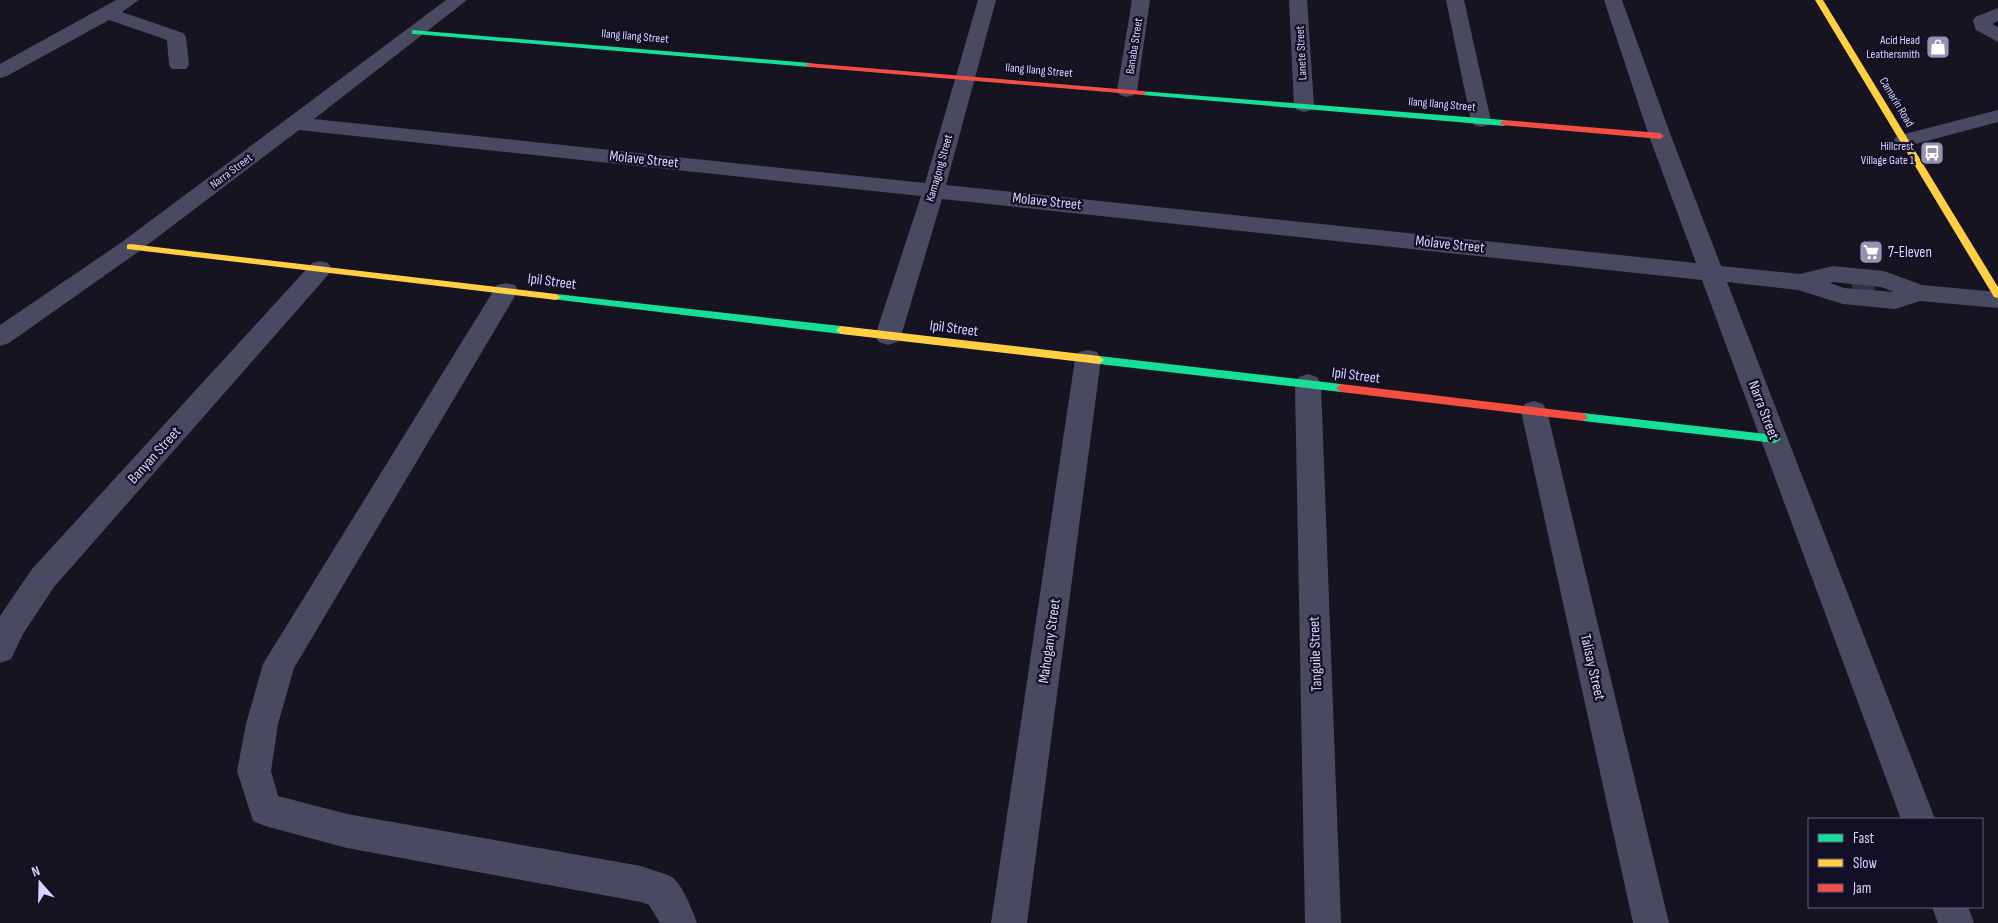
<svg xmlns="http://www.w3.org/2000/svg" width="1998" height="923" font-family="'Sofia Sans Condensed',sans-serif">
	<style>
		.building { fill: #343243 }
		.lines { fill: none; stroke-linecap: round; stroke-linejoin: round }
		.street { fill: #4a4962; fill-rule: evenodd }
		.fast { fill: #16e098; fill-rule: evenodd }
		.slow { fill: #ffcf43; fill-rule: evenodd }
		.jam { fill: #f24e42; fill-rule: evenodd }
		.labels { text-anchor: middle; stroke-width: 4.5; stroke-linejoin: round; paint-order: stroke }
		.far-street-label { font-size: 12px; fill: #d9d4ff; stroke: #130f26 }
		.far-poi-label { font-size: 12px; fill: #d9d4ff; stroke: #130f26; text-anchor: end }
		.street-label { font-size: 15px; fill: #d9d4ff; stroke: #130f26 }
		.poi-label { font-size: 15px; fill: #d9d4ff; stroke: #130f26; text-anchor: start }
	</style>
	<rect width="100%" height="100%" fill="#161421"/>
	<!-- building -->
	<path class="building" d="M1850,282l23,3 5,9 -24,-3z"/>
	<g class="lines">
		<!-- street -->
		<path class="street" d="M116,0h23l-17,12 61,21 3,4 3,28 -3,4h-14l-3,-4 -2,-25 -58,-20 -102,56 -7,2v-14z
			M446,0h21l-153,119 611,64 53,-183h18l-50,185 750,78 -47,-127 -45,-136h18l49,136 50,130 79,8 33,-8 51,5 38,14 76,7v16l-78,-7 -25,8 -52,-5 -45,-14 -71,-8 208,537h-34l-199,-539 -760,-81 -41,137 -4,6 -9,3 -9,-3 -4,-6 46,-140 -622,-66 -161,122 -129,91 -9,3v-21l122,-83zM1833,282l48,5 13,5 -50,-4 -14,-5z
			M1132,0h18l-13,91 -3,4 -7,2 -7,-2 -3,-4z
			M1289,0h18l7,106 -3,4 -7,2 -7,-2 -3,-4z
			M1446,0h18l27,121 -3,4 -7,2 -7,-2 -3,-4z
			M1998,8v13l-6,3 6,3v15l-22,-12 -3,-9 2,-4z
			M1998,110v12l-94,25 -7,-1 -4,-5 4,-5z
			M320,261l8,2 4,6 -4,6 -274,312 -31,47 -12,25 -11,4v-47l32,-47 280,-306z
			M506,283l9,2 3,6 -224,377 -16,56 -7,47 7,25 69,18 294,52c10,4 21,6 31,11 10,7 21,34 25,46h-37l-11,-18 -8,-3 -294,-54 -82,-22 -12,-5 -16,-50 9,-47 17,-60 234,-379z
			M1088,350l9,2 4,7 -74,564h-36l84,-564 4,-7z
			M1308,374l9,3 4,7 20,539h-36l-10,-539 4,-7z
			M1534,401l9,3 4,7 122,512h-36l-112,-512 4,-7z
			M1932,907h36l6,16h-36z"/>
		<!-- fast -->
		<path class="fast" d="M412,30l398,33 4,2 -4,2 -395,-33h-3z
			M1140,91l364,29 4,3 -4,3 -361,-31 -4,-2z
			M556,294l285,32 5,4 -5,4 -289,-35 -1,-2z
			M1099,356l242,28 5,4 -5,4 -242,-28 -5,-4z
			M1583,413l192,22 6,4 -6,4 -192,-22 -5,-4z"/>
		<!-- slow -->
		<path class="slow" d="M1815,0h8l175,287v11l-4,-1z
			M130,244l426,50 5,3 -5,3 -429,-51v-4z
			M841,326l258,30 5,4 -5,4 -258,-30 -5,-4z"/>
		<!-- jam -->
		<path class="jam" d="M807,63l336,28 4,2 -4,2 -333,-28h-3z
			M1504,120l156,13 4,3 -4,3 -159,-14 -1,-2z
			M1341,384l242,29 5,4 -5,4 -242,-29 -5,-4z"/>
	</g>
	<!-- icons -->
	<defs>
		<g id="shop-square" transform="scale(1.25)"><rect x="-9" y="-9" width="18" height="18" rx="4" fill="#9591b1" stroke="#130f26"/><path d="M-5-2.5h2.3a2.7 3.5 0 0 1 5.4 0H5L5.5 6h-11ZM-1.5-2.5h3a1.5 2.3 0 0 0-3 0Z" fill="#fff"/></g>
		<g id="bus-square" transform="scale(1.25)"><rect x="-9" y="-9" width="18" height="18" rx="4" fill="#9591b1" stroke="#130f26"/><path d="M-5-6H5V4H4V6H2V4H-2V6H-4V4H-5ZM-3.5-4V0h7V-4ZM-3.5 1.2v1.5H-2V1.2ZM2 1.2v1.5H3.5V1.2Z" fill="#fff"/></g>
		<g id="supermarket-square" transform="scale(1.25)"><rect x="-9" y="-9" width="18" height="18" rx="4" fill="#9591b1" stroke="#130f26"/><path d="M-6-5.5h2.5l.6 2H6L4.5 2H-2.5L-4.4-4H-6ZM-1.5 3.2a1.3 1.3 0 1 0 .1 0ZM3 3.2a1.3 1.3 0 1 0 .1 0Z" fill="#fff"/></g>
	</defs>
	<g fill-rule="evenodd">
		<use href="#shop-square" x="1938" y="47"/>
		<use href="#bus-square" x="1932" y="153"/>
		<use href="#supermarket-square" x="1871" y="252"/>
	</g>
	<g class="labels">
		<!-- far-street labels -->
		<g class="far-street-label">
			<text transform="translate(635 36) rotate(5)" y="4">Ilang Ilang Street</text>
			<text transform="translate(1134 46) rotate(-81)" y="4">Banaba Street</text>
			<text transform="translate(1301 53) rotate(-93)" y="4">Lanete Street</text>
			<text transform="translate(1039 70) rotate(5)" y="4">Ilang Ilang Street</text>
			<text transform="translate(1897 102) rotate(59)" y="4">Camarin Road</text>
			<text transform="translate(1442 104) rotate(5)" y="4">Ilang Ilang Street</text>
			<text transform="translate(939 168) rotate(-74)" y="4">Kamagong Street</text>
			<text transform="translate(231 171) rotate(-37)" y="4">Narra Street</text>
		</g>
		<!-- far-poi labels -->
		<g class="far-poi-label">
			<text x="1920" y="44">Acid Head<tspan x="1920" dy="14">Leathersmith</tspan></text>
			<text x="1914" y="150">Hillcrest<tspan x="1914" dy="14">Village Gate 1</tspan></text>
		</g>
		<!-- street labels -->
		<g class="street-label">
			<text transform="translate(644 159) rotate(6)" y="5">Molave Street</text>
			<text transform="translate(1047 201) rotate(6)" y="5">Molave Street</text>
			<text transform="translate(1450 244) rotate(6)" y="5">Molave Street</text>
			<text transform="translate(552 281) rotate(7)" y="5">Ipil Street</text>
			<text transform="translate(954 328) rotate(7)" y="5">Ipil Street</text>
			<text transform="translate(1356 375) rotate(7)" y="5">Ipil Street</text>
			<text transform="translate(1764 410) rotate(69)" y="5">Narra Street</text>
			<text transform="translate(154 455) rotate(-48)" y="5">Banyan Street</text>
			<text transform="translate(1049 641) rotate(-82)" y="5">Mahogany Street</text>
			<text transform="translate(1315 654) rotate(-92)" y="5">Tanguile Street</text>
			<text transform="translate(1593 667) rotate(77)" y="5">Talisay Street</text>
		</g>
		<!-- poi labels -->
		<g class="poi-label">
			<text x="1888" y="257">7-Eleven</text>
		</g>
	</g>
	<!-- legend -->
	<rect x="1808" y="818" width="175" height="90" fill="#130f26" stroke="#625e7d"/>
	<rect x="1818" y="834" width="25" height="8" fill="#16e098" stroke="#625e7d"/>
	<text x="1853" y="843" font-size="15" fill="#d9d4ff">Fast</text>
	<rect x="1818" y="859" width="25" height="8" fill="#ffcf43" stroke="#625e7d"/>
	<text x="1853" y="868" font-size="15" fill="#d9d4ff">Slow</text>
	<rect x="1818" y="884" width="25" height="8" fill="#f24e42" stroke="#625e7d"/>
	<text x="1853" y="893" font-size="15" fill="#d9d4ff">Jam</text>
	<!-- north arrow -->
	<g transform="translate(40 883) rotate(340)" stroke="#130f26" stroke-width="4" paint-order="stroke">
	<path d="M0-4L9 19L0 12L-9 19Z" fill="#d9d4ff"/>
	<text y="-8" font-size="14" font-weight="bold" text-anchor="middle" fill="#d9d4ff">N</text>
	</g>
</svg>
